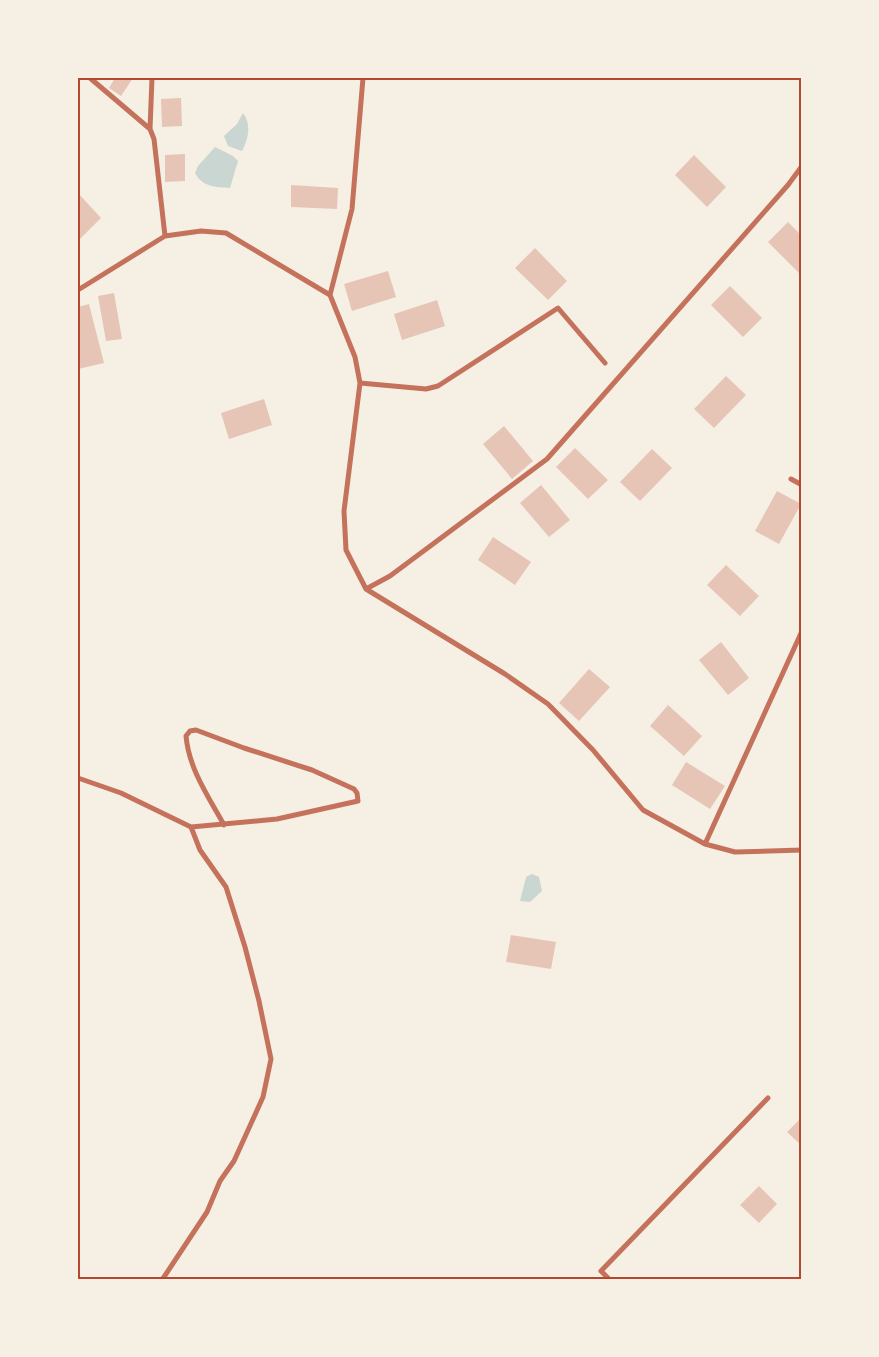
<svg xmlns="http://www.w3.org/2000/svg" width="879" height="1357" font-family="'PT Sans Narrow',sans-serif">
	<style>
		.water { fill: #c9d6d2 }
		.building { fill: #e6c5b7 }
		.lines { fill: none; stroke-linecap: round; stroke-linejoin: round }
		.minor { stroke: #c5725c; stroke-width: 5 }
		.neatline { fill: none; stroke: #b5482f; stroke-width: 2 }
	</style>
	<rect width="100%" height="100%" fill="#f6efe4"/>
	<!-- water -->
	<path class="water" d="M243,113c9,12 5,26 -1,38l-14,-5 -4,-10 13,-12z
		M215,147l18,9 5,5 -8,27c-14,-1 -28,-1 -35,-15l3,-7z
		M532,874l7,3 3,14 -12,11 -10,-1 6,-24z"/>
	<!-- building -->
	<path class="building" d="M115,78h18l-12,18 -12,-8z
		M181,98l1,28 -20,1 -1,-28z
		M185,154v27l-20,1v-27z
		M694,155l32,32 -19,20 -32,-32z
		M291,185l47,3 -1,21 -46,-2z
		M78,193l23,25 -22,22 -1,-1z
		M788,222l14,14 -2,38 -32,-32z
		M535,248l32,33 -19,19 -33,-32z
		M388,271l8,26 -44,14 -8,-27z
		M730,286l32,32 -19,19 -32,-32z
		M114,293l8,46 -16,2 -8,-45z
		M437,300l8,26 -43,14 -8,-26z
		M89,304l15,59 -26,6v-62z
		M726,376l20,19 -32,33 -20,-19z
		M264,399l8,26 -43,14 -8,-26z
		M504,426l29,35 -21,18 -29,-35z
		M575,448l33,32 -20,19 -32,-32z
		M652,449l20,19 -32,33 -20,-19z
		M541,485l29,35 -21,17 -29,-34z
		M777,491l24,13 -22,40 -24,-13z
		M493,537l38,25 -16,23 -37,-25z
		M726,565l33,31 -19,20 -33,-31z
		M721,642l28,36 -21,17 -29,-35z
		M589,669l21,18 -31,34 -20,-18z
		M668,705l34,31 -18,20 -34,-30z
		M686,762l39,24 -15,23 -38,-24z
		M511,935l45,7 -5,27 -45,-7z
		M802,1117v29l-15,-14z
		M759,1186l18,18 -18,19 -19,-18z"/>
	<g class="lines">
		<!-- minor -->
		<path class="minor" d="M90,78l60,51 4,10 11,97
			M150,129l2,-51
			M78,290l87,-54 36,-5 25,2 104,62 25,62 5,26 -16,128 2,39 20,39 139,85 43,30 45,46 50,60 62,34 30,8 67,-2
			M330,295l22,-86 11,-131
			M360,383l66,6 12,-3 120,-78 47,55
			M791,479l11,6
			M366,589l24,-13 157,-117 241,-274 14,-19
			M78,778l43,15 70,34 9,23 26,37 19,60 14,54 12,58 -8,38 -29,64 -14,20 -13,31 -45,68
			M191,827l86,-8 81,-18 -1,-8 -3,-4 -42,-19 -68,-22 -48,-18 -6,1 -4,5c3,33 22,60 38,89
			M705,844l97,-213
			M610,1280l-9,-9 167,-173"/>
	</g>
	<!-- border -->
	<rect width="879" height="1357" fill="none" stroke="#f6efe4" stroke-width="158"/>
	<rect x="79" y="79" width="721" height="1199" class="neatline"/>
</svg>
